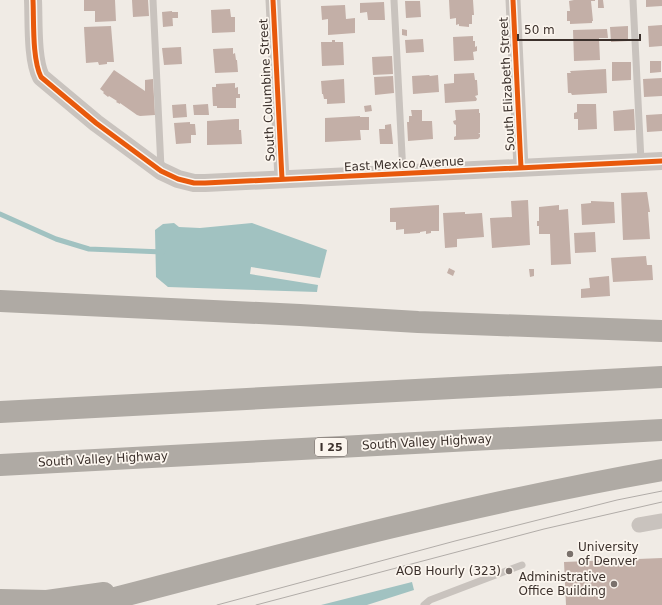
<svg xmlns="http://www.w3.org/2000/svg" width="662" height="605" font-family="'DejaVu Sans',sans-serif">
	<style>
		.water { fill: #a1c2c1 }
		.lines { fill: none; stroke-linecap: round; stroke-linejoin: round }
		.stream { stroke: #a1c2c1; stroke-width: 5 }
		.building { fill: #c3afa7 }
		.service { stroke: #c9c3be; stroke-width: 7 }
		.minor { stroke: #c9c3be; stroke-width: 15 }
		.tertiary { stroke: #c9c3be; stroke-width: 18 }
		.motorway { stroke: #afaaa4; stroke-width: 22 }
		.tram { stroke: #b1aca8; stroke-width: 1 }
		.cycleway-casing { stroke: #fbf5ee; stroke-width: 8 }
		.cycleway { stroke: #e8590c; stroke-width: 5 }
		.poi-dot { fill: #7a716c; stroke: #fbf5ee; stroke-width: 1.5 }
		.labels { text-anchor: middle; stroke-width: 3.5; stroke-linejoin: round; paint-order: stroke }
		.shield { fill: #fbf5ee; stroke: #756b66; stroke-width: 1 }
		.shield-label { font-size: 11px; font-weight: bold; fill: #3b302b }
		.street-label { font-size: 12px; fill: #3b302b; stroke: #fbf5ee }
		.poi-label { font-size: 12px; fill: #3b302b; stroke: #fbf5ee; text-anchor: end }
	</style>
	<rect width="100%" height="100%" fill="#f0ebe5"/>
	<!-- water -->
	<path class="water" d="M174,223l5,4 21,1 52,-5 75,27 -7,28 -69,-11 -1,7 68,11 -1,7 -149,-5 -12,-10 -1,-47 8,-6z
		M412,582l2,8 -47,15h-46z"/>
	<g class="lines">
		<!-- stream -->
		<path class="stream" d="M0,214l56,25 33,10 74,3"/>
	</g>
	<!-- building -->
	<path class="building" d="M84,0h31l1,21 -21,1v-11h-11z
		M132,0h16l1,16 -16,1z
		M449,0h24l1,15h-2v9h-3v3l-10,-1v-2l-3,1v-7l-6,1z
		M574,0h21v1h-4l2,20h-1v2l-22,1v-3h-3v-10h3l-1,-10z
		M598,0h5l1,8h-6z
		M646,0h16v6l-16,1z
		M405,1h15l1,16 -15,1z
		M384,2l1,18h-17l-1,-8 -7,1v-10z
		M345,5l1,14 9,-1v15l-27,2v-16l-6,1 -1,-14z
		M230,9l1,8h4v15l-23,1 -1,-23z
		M172,11l1,15 -10,1 -1,-15z
		M172,12h6v6h-6z
		M662,25v21l-13,1 -1,-21z
		M111,26l3,36h-7v2l-8,1 -1,-3 -12,1 -2,-36z
		M628,26v15l-17,1 -1,-15z
		M402,29l5,1v6l-5,-1z
		M607,29l1,9h-9l1,22 -26,1 -1,-31z
		M473,36v5h2v6l2,-1v5l-4,1 1,8 -20,1 -1,-24z
		M423,39l1,13 -18,1 -1,-13z
		M332,40h3v2h8l1,23 -22,1 -1,-24h11z
		M181,47l1,17 -18,1 -2,-17z
		M233,48v6l2,-1 1,7h1l1,12 -23,1 -2,-24z
		M392,56l1,18 -20,1 -1,-18z
		M650,61h11v11l-11,1z
		M612,62h19v18l-19,1z
		M606,69l1,24 -35,2 -1,-2h-3l-1,-20h4l-1,-2z
		M114,70l31,21v-11l8,-1 2,36 -15,1 -3,-1 -17,-12v1l-4,-2 1,-1 -8,-5 -1,1 -5,-4 1,-1 -4,-3z
		M474,73l1,7h2l1,15 -3,1 2,3 -1,2 -31,2 -1,-19 10,-1v-9z
		M429,75l1,1 8,-1 1,17 -26,2 -1,-18z
		M393,76l1,17 -19,2 -1,-18z
		M662,78v18l-18,1 -1,-18z
		M344,79l1,24 -18,1v-5h-3l-1,-5h-1l-1,-13z
		M235,83v5l3,-1v7h2v4h-4v10h-19v-2h-4l-1,-19h4v-3z
		M186,104l1,13 -14,1 -1,-13z
		M208,104l1,11h-15l-1,-10z
		M577,104h19l1,25 -19,1v-11h-4v-6l3,-1z
		M371,105l1,6 -7,1 -1,-6z
		M479,109v4h1v20h-2l2,1v3l-2,2 -24,1v-3l2,-1v-11l-2,-1 -1,-3 3,-1 -1,-10z
		M634,109l1,21 -21,1 -1,-20z
		M411,110h11v11h10l1,18 -25,2 -1,-19h2v-6h3z
		M662,114v17l-15,1 -1,-17z
		M360,116v1h9v13h-9l1,10 -36,2v-24z
		M236,119h3v11h2l1,14 -35,1v-24z
		M190,122v2h5l1,11h-5v8l-15,1 -2,-21z
		M391,124l2,20h-13l-1,-15h6v-4z
		M647,192l3,20h-2l2,27 -27,1 -2,-47z
		M528,200l2,45 -38,3 -2,-30 22,-1 -1,-16z
		M591,201l23,1 1,21 -33,2 -1,-21 10,-1z
		M439,205v26h-8v2l-5,1v-3l-6,1v1l-16,1v-5l-8,1v-8h-6v-14z
		M559,205v5l9,-1 3,55 -20,1 -1,-31h-11v-8h-2v-5h2v-14z
		M465,212v2l17,-1 2,24 -27,2v8l-12,1 -2,-35z
		M595,232l1,20 -21,1 -1,-20z
		M646,256l1,9h5l1,15 -40,2 -2,-24z
		M449,268l6,3 -2,5 -6,-3z
		M529,269h5v7l-4,1z
		M609,276l1,20 -29,2v-9l9,-1 -1,-10z
		M662,558v47h-96l-2,-43z"/>
	<g class="lines">
		<!-- service -->
		<path class="service" d="M153,0l8,168
			M394,0l9,174
			M633,0l8,161
			M424,605l6,-5 92,-35"/>
		<!-- minor -->
		<path class="minor" d="M273,0l9,179
			M513,0l8,168
			M639,525l23,-4"/>
		<!-- tertiary -->
		<path class="tertiary" d="M33,0c1,21 -1,59 8,77l55,46 65,48 17,8 16,4h11l457,-22"/>
		<!-- motorway -->
		<path class="motorway" d="M0,301l300,14 118,7 244,9
			M0,412l662,-35
			M0,465l662,-35
			M0,600l47,1 57,-8
			M89,605c190,-50 380,-101 573,-135"/>
		<!-- tram -->
		<path class="tram" d="M217,605l238,-64 162,-41 45,-9
			M256,605l288,-76 118,-27"/>
		<!-- cycleway casing -->
		<g class="cycleway-casing">
			<path id="cycleway" d="M33,0c1,21 -1,59 8,77l55,46 65,48 17,8 16,4h11l457,-22
				M273,0l9,179
				M513,0l8,168"/>
		</g>
		<!-- cycleway -->
		<use href="#cycleway" class="cycleway"/>
	</g>
	<!-- markers -->
	<g class="poi-dot">
		<circle cx="570" cy="554" r="4"/>
		<circle cx="509" cy="571" r="4"/>
		<circle cx="614" cy="584" r="4"/>
	</g>
	<g class="labels">
		<!-- shield labels -->
		<rect class="shield" x="315" y="438" width="32" height="18" rx="3"/>
		<g class="shield-label">
			<text x="331" y="451">I 25</text>
		</g>
		<!-- street labels -->
		<g class="street-label">
			<text transform="translate(507 84) rotate(-93)" y="4">South Elizabeth Street</text>
			<text transform="translate(267 90) rotate(-93)" y="4">South Columbine Street</text>
			<text transform="translate(404 164) rotate(-3)" y="4">East Mexico Avenue</text>
			<text transform="translate(427 442) rotate(-3)" y="4">South Valley Highway</text>
			<text transform="translate(103 459) rotate(-3)" y="4">South Valley Highway</text>
		</g>
		<!-- poi labels -->
		<g class="poi-label">
			<text x="578" y="551" text-anchor="start">University<tspan x="578" dy="14">of Denver</tspan></text>
			<text x="501" y="575">AOB Hourly (323)</text>
			<text x="606" y="581">Administrative<tspan x="606" dy="14">Office Building</tspan></text>
		</g>
	</g>
	<!-- scale -->
	<path d="M518 34v6h122v-6" fill="none" stroke="#3b302b" stroke-width="2"/>
	<text x="524" y="34" font-size="12" fill="#3b302b" stroke="#fbf5ee" stroke-width="3" paint-order="stroke">50 m</text>
</svg>
